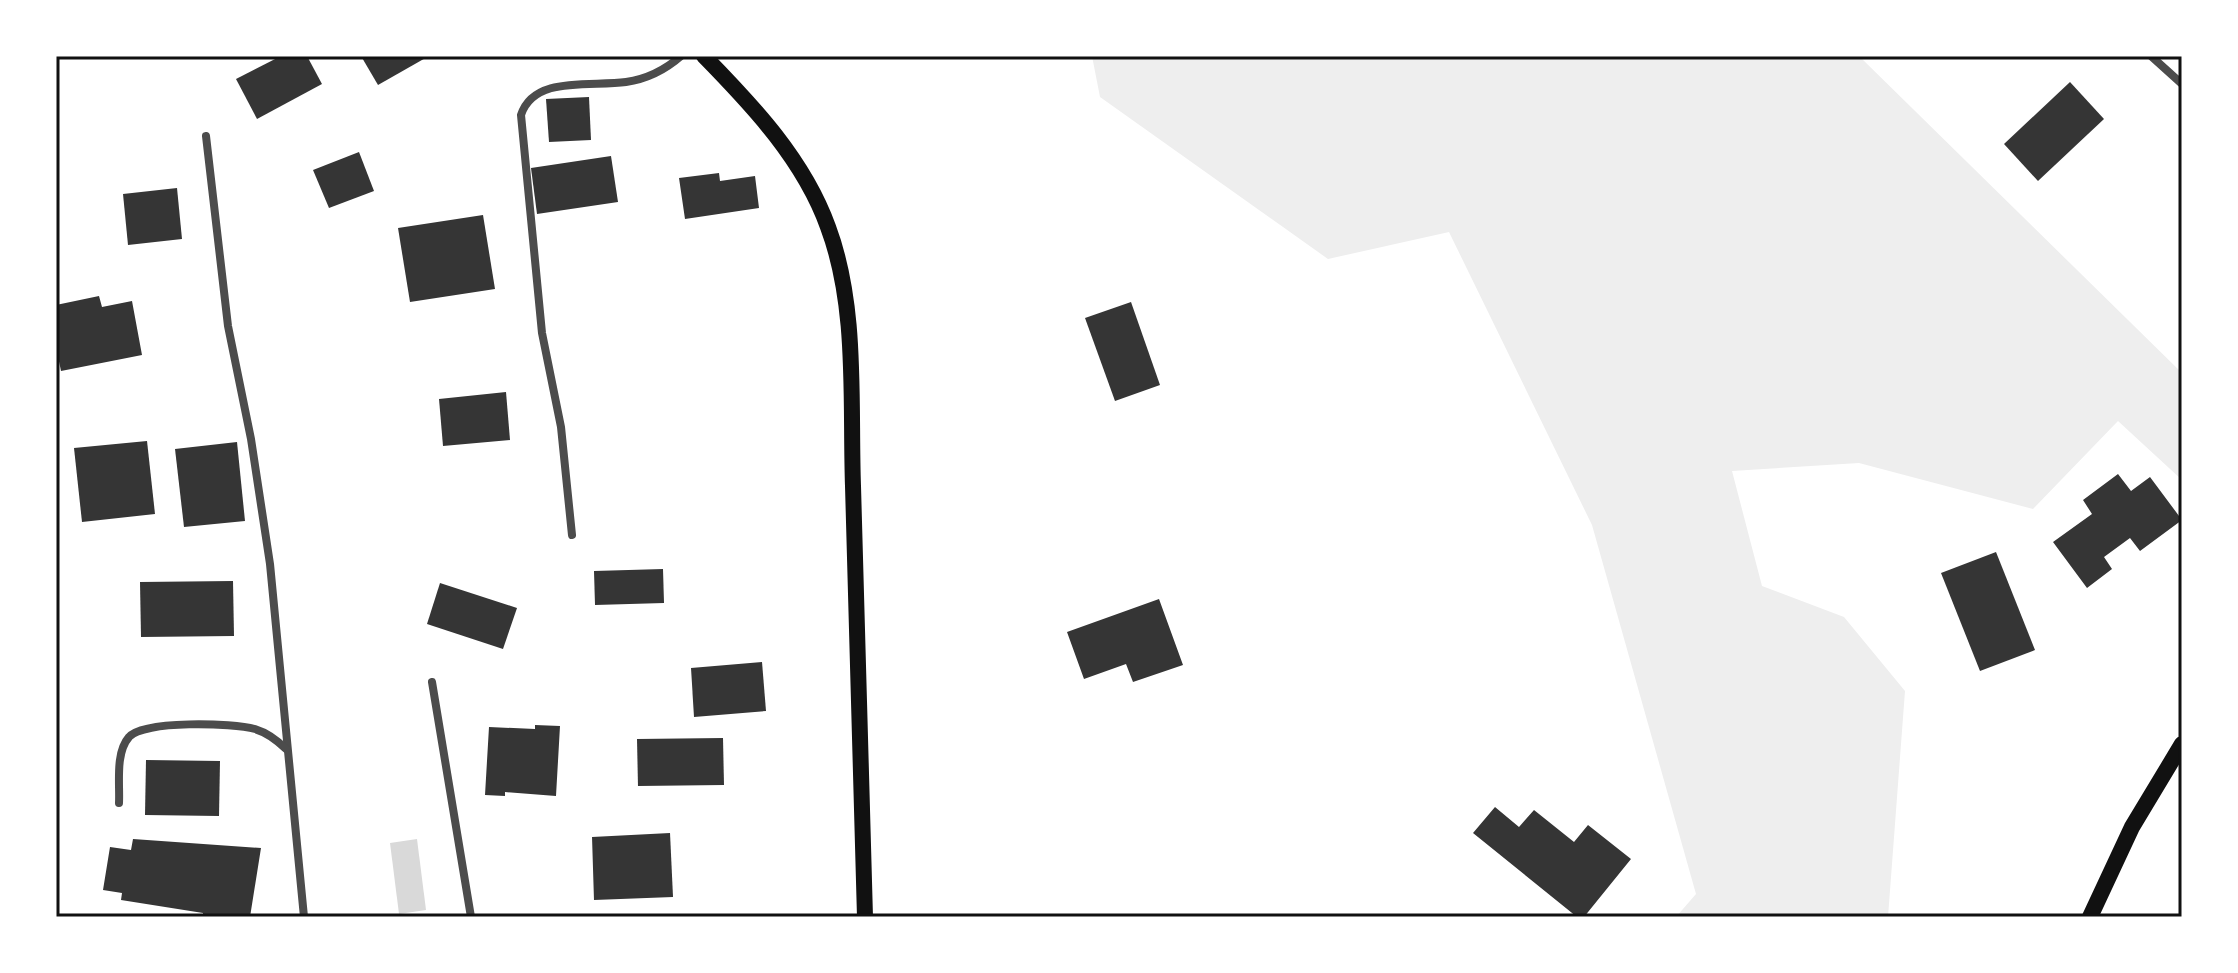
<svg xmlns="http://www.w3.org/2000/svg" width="2238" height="973" viewBox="0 0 2238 973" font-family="'Nunito Sans',sans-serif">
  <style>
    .green { fill: #eee }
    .water { fill: #d9d9d9 }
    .building { fill: #353535 }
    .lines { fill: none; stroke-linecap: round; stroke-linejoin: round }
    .minor { stroke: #4c4c4c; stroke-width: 8 }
    .secondary { stroke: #111; stroke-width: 16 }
    .neatline { fill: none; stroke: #111; stroke-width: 3 }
  </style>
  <rect width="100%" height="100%" fill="#fff"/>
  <!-- green -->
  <path class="green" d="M1092,56h767l323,317v107l-64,-59 -85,88 -174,-46 -127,8 30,115 82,31 61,74 -17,226h-212l20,-23 -104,-369 -143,-293 -121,27 -228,-162z"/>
  <!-- water -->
  <path class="water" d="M417,839l9,71 -27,4 -9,-71z"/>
  <!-- building -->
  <g class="building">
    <path d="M281,56h26l15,28 -65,35 -21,-40z"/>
    <path d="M361,56h68l-51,29z"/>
    <path d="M2070,82l34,37 -66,62 -34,-37z"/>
    <path d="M589,97l2,43 -42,2 -3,-43z"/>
    <path d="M359,152l15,39 -45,17 -16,-38z"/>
    <path d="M611,156l7,46 -81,12 -6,-46z"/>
    <path d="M719,173l1,8 35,-5 4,32 -74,11 -6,-41z"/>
    <path d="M177,188l5,51 -54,6 -5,-51z"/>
    <path d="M483,215l12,74 -85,13 -12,-74z"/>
    <path d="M99,296l3,11 30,-6 10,54 -81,16 -5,-24v-42z"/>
    <path d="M1131,302l29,83 -45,16 -30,-83z"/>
    <path d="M506,392l4,48 -67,6 -4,-47z"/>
    <path d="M147,441l8,73 -73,8 -8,-74z"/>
    <path d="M237,442l8,79 -61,6 -9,-78z"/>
    <path d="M2118,474l13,17 19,-14 32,43 -42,31 -10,-13 -26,19 8,12 -25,19 -34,-46 39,-28 -9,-14z"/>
    <path d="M1996,552l39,98 -55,21 -39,-98z"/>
    <path d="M663,569l1,34 -69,2 -1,-34z"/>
    <path d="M233,581l1,55 -93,1 -1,-55z"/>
    <path d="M440,583l77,25 -14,41 -76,-25z"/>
    <path d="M1159,599l24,66 -50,17 -7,-18 -42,15 -17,-47z"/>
    <path d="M762,662l4,49 -72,6 -3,-49z"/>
    <path d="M535,725l25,1 -4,70 -51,-4v4l-20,-1 4,-68 46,2z"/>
    <path d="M723,738l1,47 -86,1 -1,-47z"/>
    <path d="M146,760l74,1 -1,55 -74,-1z"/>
    <path d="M1495,807l24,20 15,-17 40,32 14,-17 43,34 -47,58h-7l-104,-84z"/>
    <path d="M670,833l3,64 -79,3 -2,-63z"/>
    <path d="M133,839l128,9 -11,69h-47v-4l-82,-13 1,-7 -19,-3 7,-43 21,3z"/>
  </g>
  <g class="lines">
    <!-- minor -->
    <g class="minor">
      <path d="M2151,56l31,28"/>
      <path d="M206,136l22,190 23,113 19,125 34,353"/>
      <path d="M572,535l-11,-108 -19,-94 -21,-218c13,-40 70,-28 105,-33 21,-3 39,-12 55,-26"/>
      <path d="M432,682l39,235"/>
      <path d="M119,803c1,-19 -4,-50 10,-66 14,-17 104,-14 126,-8 13,4 22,11 31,20"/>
    </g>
    <!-- secondary -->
    <g class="secondary">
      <path d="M704,56c49,50 100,104 124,171 30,80 22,175 25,259 4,144 8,287 12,431"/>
      <path d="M2090,917l42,-90 50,-83"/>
    </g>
  </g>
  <!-- border -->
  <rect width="2238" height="973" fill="none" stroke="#ffffff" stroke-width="116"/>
  <rect x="58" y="58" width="2122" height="857" class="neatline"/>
</svg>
